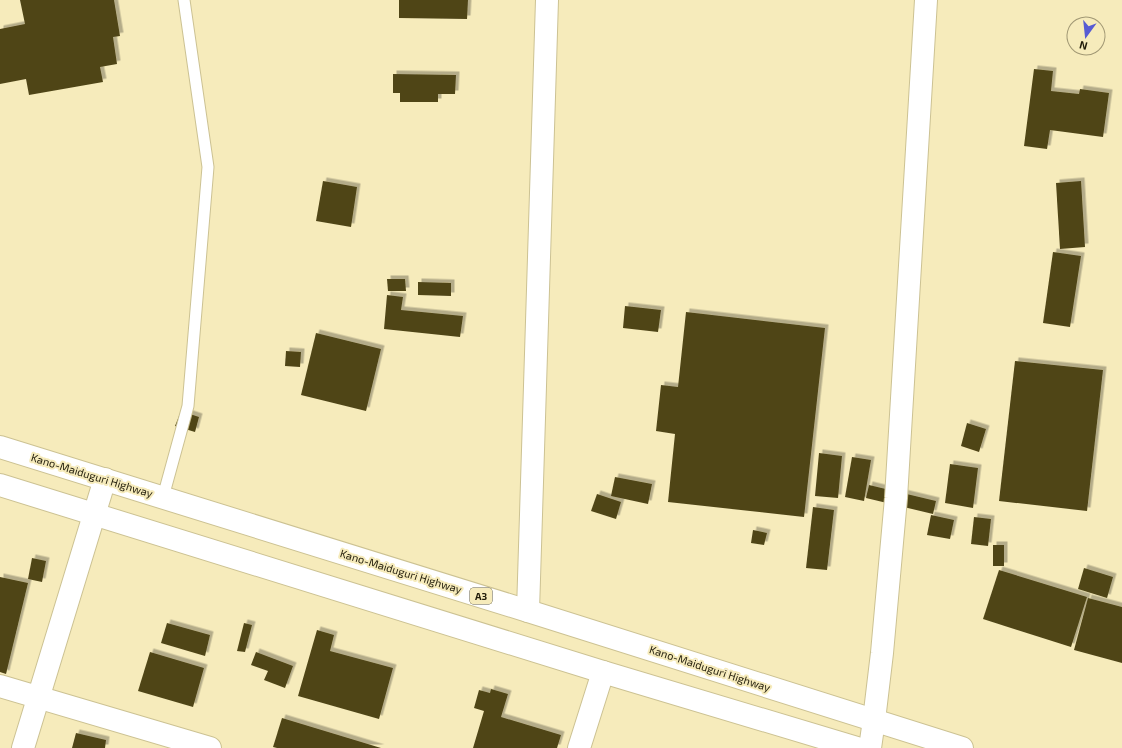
<svg xmlns="http://www.w3.org/2000/svg" width="1122" height="748" viewBox="0 0 1122 748" font-family="'Exo 2',sans-serif">
  <style>
    .building { fill: #4f4519; filter: url(#shadow) }
    .lines { fill: none; stroke-linecap: round; stroke-linejoin: round }
    .service-casing { stroke: #ccc293; stroke-width: 13 }
    .minor-casing { stroke: #ccc293; stroke-width: 24 }
    .tertiary-casing { stroke: #ccc293; stroke-width: 24 }
    .trunk-casing { stroke: #ccc293; stroke-width: 24 }
    .service { stroke: #fff; stroke-width: 11 }
    .minor { stroke: #fff; stroke-width: 22 }
    .tertiary { stroke: #fff; stroke-width: 22 }
    .trunk { stroke: #fff; stroke-width: 22 }
    .labels { text-anchor: middle; dominant-baseline: central; stroke-width: 4; stroke-linejoin: round; paint-order: stroke }
    .shield { fill: #f6ebbb; stroke: #615a3f; stroke-width: 1 }
    .shield-label { font-size: 10px; font-weight: bold; fill: #211c0a }
    .street-label { font-size: 11px; fill: #211c0a; stroke: #f6ebbb }
  </style>
  <defs>
    <filter id="shadow"><feDropShadow dx="3.5" dy="-3.5" stdDeviation="0" flood-color="#0004"/></filter>
  </defs>
  <rect width="100%" height="100%" fill="#f6ebbb"/>
  <!-- building -->
  <g class="building">
    <path d="M20,0h94l6,36 -7,1 4,27 -17,3 3,15 -74,13 -3,-16 -26,5v-55l25,-5z"/>
    <path d="M399,0h69l-1,19 -68,-1z"/>
    <path d="M1034,69l19,2 -2,20 28,3 1,-5 29,4 -6,44 -53,-7 -3,19 -23,-3z"/>
    <path d="M393,74l63,1 -1,19h-17v8h-38v-9h-7z"/>
    <path d="M323,181l34,6 -6,40 -35,-6z"/>
    <path d="M1081,181l4,66 -25,2 -4,-66z"/>
    <path d="M1053,252l28,4 -11,71 -27,-4z"/>
    <path d="M387,279h18l1,12h-18z"/>
    <path d="M418,282l33,1v13l-33,-1z"/>
    <path d="M387,295l16,2 -2,13 62,6 -3,21 -76,-8z"/>
    <path d="M625,306l36,4 -3,22 -35,-4z"/>
    <path d="M686,312l139,16 -21,189 -136,-15 7,-68 -19,-3 5,-46 17,2z"/>
    <path d="M316,333l65,16 -15,62 -65,-16z"/>
    <path d="M286,351l15,1 -1,15 -15,-1z"/>
    <path d="M1015,361l88,9 -16,141 -88,-10z"/>
    <path d="M181,411l18,6 -4,15 -20,-6z"/>
    <path d="M967,423l19,6 -7,23 -18,-6z"/>
    <path d="M819,453l23,3 -4,42 -23,-2z"/>
    <path d="M852,457l19,3 -7,41 -19,-4z"/>
    <path d="M950,464l28,4 -5,40 -28,-5z"/>
    <path d="M615,477l37,7 -4,20 -37,-8z"/>
    <path d="M869,485l67,16 -3,13 -67,-16z"/>
    <path d="M597,494l24,8 -5,17 -25,-8z"/>
    <path d="M813,507l21,3 -7,60 -21,-2z"/>
    <path d="M931,515l23,5 -4,19 -23,-4z"/>
    <path d="M974,517l17,2 -3,27 -17,-2z"/>
    <path d="M753,530l14,3 -3,12 -13,-2z"/>
    <rect x="993" y="545" width="11" height="21"/>
    <path d="M32,558l14,3 -4,21 -14,-3z"/>
    <path d="M1084,568l29,9 -6,21 -29,-9z"/>
    <path d="M999,570l88,27 -16,50 -88,-28z"/>
    <path d="M0,577l28,6 -22,91 -6,-2z"/>
    <path d="M1088,598l34,9v56l-48,-13z"/>
    <path d="M167,623l43,12 -5,21 -44,-13z"/>
    <path d="M244,623l8,2 -7,27 -8,-1z"/>
    <path d="M317,630l17,5 -4,16 63,17 -14,51 -81,-23z"/>
    <path d="M150,652l54,16 -11,39 -55,-16z"/>
    <path d="M256,652l37,14 -8,22 -21,-8 4,-9 -17,-6z"/>
    <path d="M491,689l17,5 -7,23 60,18 -4,13h-84l11,-37 -10,-3 5,-18 11,3z"/>
    <path d="M282,718l99,30h-104l-4,-1z"/>
    <path d="M76,733l30,7 -1,8h-33z"/>
  </g>
  <g class="lines">
    <!-- service casing -->
    <g class="service-casing">
      <path id="service" d="M163,497l25,-91 20,-239 -24,-167"/>
    </g>
    <!-- minor casing -->
    <g class="minor-casing">
      <g id="minor">
        <path d="M528,611l19,-611"/>
        <path d="M0,686l210,62"/>
        <path d="M23,748l82,-269"/>
        <path d="M870,748l4,-28 8,-67 14,-155 30,-498"/>
      </g>
    </g>
    <!-- tertiary casing -->
    <g class="tertiary-casing">
      <path id="tertiary" d="M579,748l24,-76"/>
    </g>
    <!-- trunk casing -->
    <g class="trunk-casing">
      <g id="trunk">
        <path d="M0,447l528,164 434,137"/>
        <path d="M0,485l603,187 254,76"/>
      </g>
    </g>
    <!-- service -->
    <use href="#service" class="service"/>
    <!-- minor -->
    <use href="#minor" class="minor"/>
    <!-- tertiary -->
    <use href="#tertiary" class="tertiary"/>
    <!-- trunk -->
    <use href="#trunk" class="trunk"/>
  </g>
  <g class="labels">
    <!-- shield labels -->
    <rect class="shield" x="470" y="588" width="22" height="16" rx="3"/>
    <g class="shield-label">
      <text x="481" y="596">A3</text>
    </g>
    <!-- street labels -->
    <g class="street-label">
      <text transform="translate(92 475) rotate(17)">Kano-Maiduguri Highway</text>
      <text transform="translate(401 571) rotate(17)">Kano-Maiduguri Highway</text>
      <text transform="translate(710 668) rotate(18)">Kano-Maiduguri Highway</text>
    </g>
  </g>
  <!-- north arrow -->
  <g transform="translate(1086 36) rotate(195)"><circle r="19" fill="#f6ebbb" stroke="#a19874"/>
  <path d="M0-3L7 15L0 10L-7 15Z" fill="#575bd3"/>
  <text y="-6" font-size="11" font-weight="bold" text-anchor="middle" fill="#211c0a">N</text>
  </g>
</svg>
